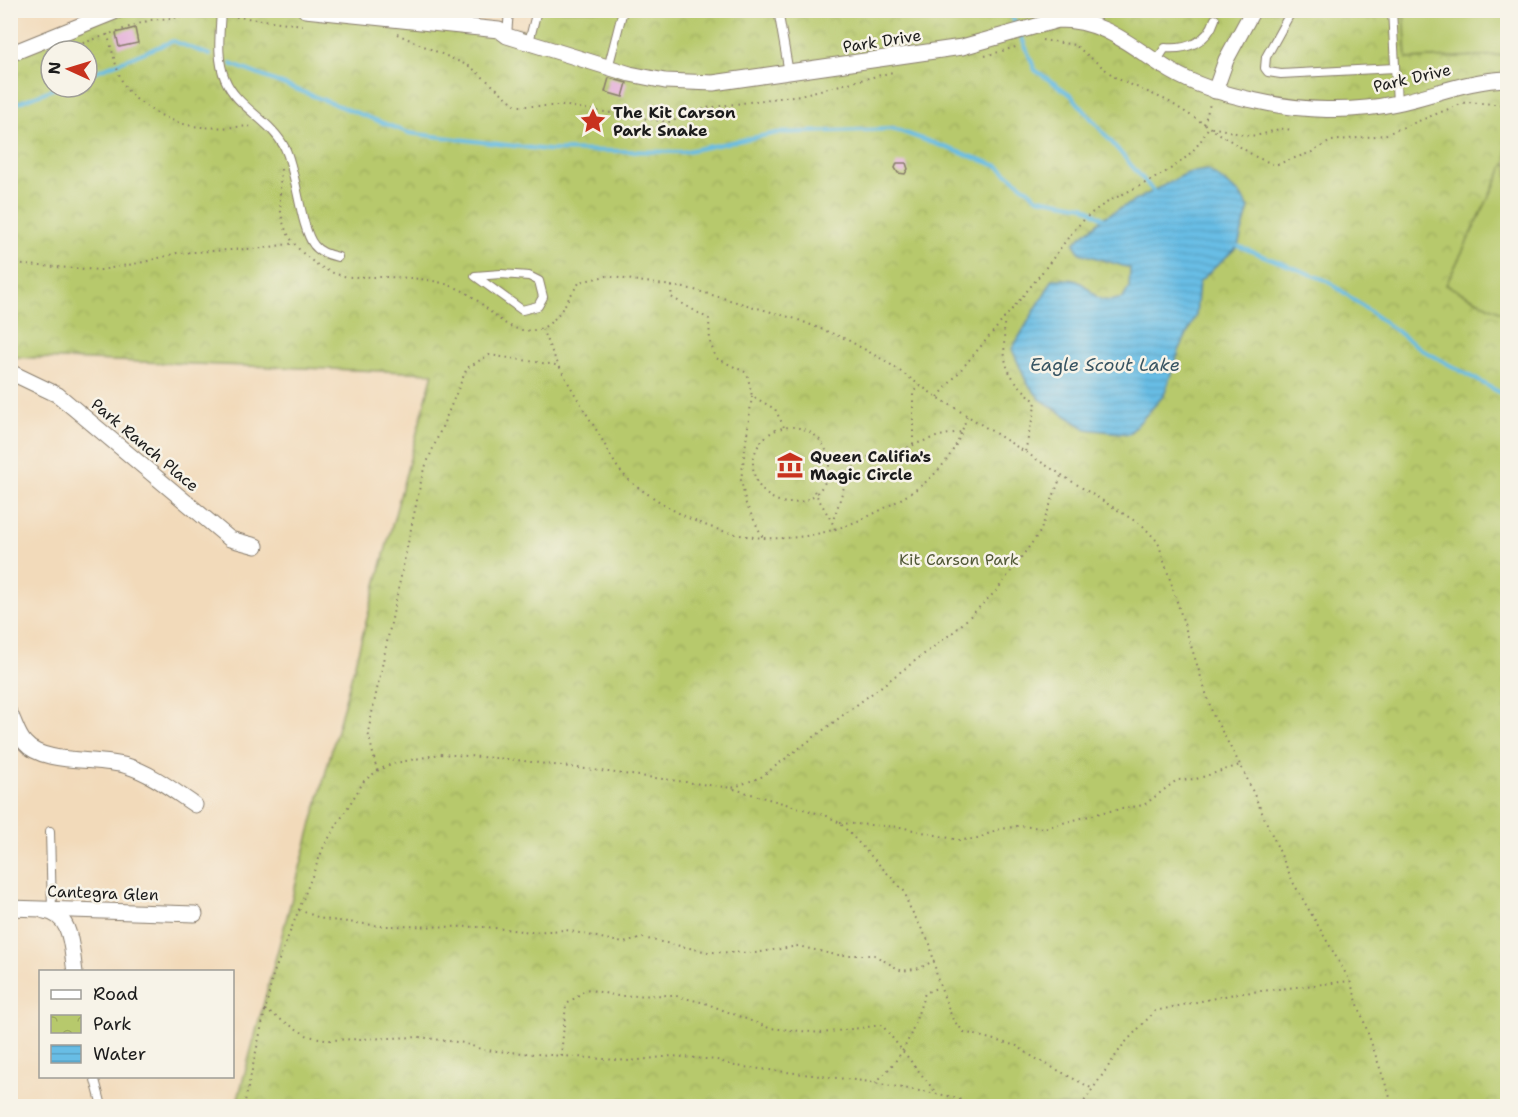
<svg xmlns="http://www.w3.org/2000/svg" width="1518" height="1117" viewBox="0 0 1518 1117" font-family="'Shantell Sans',sans-serif">
  <style>
    .park { fill: url(#park-crowns); stroke: #6a7244; stroke-width: 1.5; fill-rule: evenodd }
    .garden { fill: #b7c96c; stroke: #6a7244; stroke-width: 1.5 }
    .water { fill: url(#water-rules); stroke: #426c80; stroke-width: 1.5 }
    .lines { fill: none; stroke-linecap: round; stroke-linejoin: round }
    .stream { stroke: #68bde5; stroke-width: 4 }
    .building { fill: #e4b1d9 }
    .service-casing { stroke: #877b6b; stroke-width: 10 }
    .minor-casing { stroke: #877b6b; stroke-width: 17 }
    .path { stroke: #877b6b; stroke-width: 2; stroke-dasharray: 1.5 4.5; stroke-linecap: butt }
    .service { stroke: #fff; stroke-width: 8 }
    .minor { stroke: #fff; stroke-width: 15 }
    .labels { text-anchor: middle; dominant-baseline: central; stroke-width: 5; stroke-linejoin: round; paint-order: stroke }
    .street-label { font-size: 16px; fill: #1c1c1c; stroke: #f7f3e8 }
    .poi-label { font-size: 16px; font-weight: bold; fill: #1c1c1c; stroke: #f7f3e8; text-anchor: start }
    .park-label { font-size: 16px; fill: #525938; stroke: #f7f3e8 }
    .water-label { font-size: 18px; font-style: italic; fill: #375462; stroke: #f7f3e8 }
  </style>
  <defs>
    <pattern id="park-crowns" width="20" height="18" patternUnits="userSpaceOnUse" patternTransform="scale(1.5)"><rect width="20" height="18" fill="#b7c96c"/><path d="M2 6a3 3 0 1 1 6 0M12 15a3 3 0 1 1 6 0" fill="none" stroke="#9dac5d"/></pattern>
    <pattern id="water-rules" width="6" height="5" patternUnits="userSpaceOnUse" patternTransform="scale(1.5)"><rect width="6" height="5" fill="#68bde5"/><path d="M0 2.5h6" fill="none" stroke="#5aa2c4"/></pattern>
  </defs>
  <rect width="100%" height="100%" fill="#f7f3e8"/>
  <filter id="ink" filterUnits="userSpaceOnUse"><feTurbulence type="fractalNoise" baseFrequency=".0167" numOctaves="2"/><feDisplacementMap in="SourceGraphic" scale="12" xChannelSelector="R" yChannelSelector="G"/><feConvolveMatrix kernelMatrix="1 2 1 2 8 2 1 2 1" color-interpolation-filters="sRGB"/></filter>
  <filter id="wash" filterUnits="userSpaceOnUse"><feTurbulence type="fractalNoise" baseFrequency=".008" numOctaves="4" result="noise"/><feDisplacementMap in="SourceGraphic" scale="24" xChannelSelector="R" yChannelSelector="G"/><feGaussianBlur stdDeviation="1.35" result="paint"/><feColorMatrix in="noise" values="0 0 0 0 0 0 0 0 0 0 0 0 0 0 0 0 0 1.4 0 .05"/><feComposite in="paint" operator="in"/></filter>
  <g filter="url(#wash)">
    <rect width="100%" height="100%" fill="#f2daba"/>
    <!-- park -->
    <path class="park" d="M305,10l173,18 52,2 8,-20 969,1v1095h-1271l197,-733 -422,-16v-303l110,-43zM51,51h36v36h-36z"/>
    <!-- garden -->
    <g class="garden">
      <path d="M1404,11h103v44l-100,4z"/>
      <path d="M1505,164l3,1 -1,150 -61,-30z"/>
    </g>
    <!-- water -->
    <path class="water" d="M1208,170l31,23 10,15 -11,38 -39,36 -3,33 -17,36 -15,44 -35,39 -43,-5 -46,-30 -13,-16 -15,-34 41,-70c7,0 18,-1 24,2 21,9 14,26 46,17l6,-10 1,-20 -50,-15 -6,-9c8,-12 20,-15 28,-26l85,-45z"/>
    <g class="lines">
      <!-- stream -->
      <g class="stream">
        <path d="M1010,10l6,16"/>
        <path d="M1021,36l14,34 36,25 84,98"/>
        <path d="M231,64l178,69 138,17 135,2 95,-19 117,-4 104,37 40,32 46,8 18,12"/>
        <path d="M87,75l86,-34 37,14"/>
        <path d="M10,106l48,-19"/>
        <path d="M1238,246l90,35 93,68 87,48"/>
      </g>
    </g>
    <g id="blocks">
      <!-- building -->
      <g class="building">
        <path d="M135,28l3,15 -19,4 -3,-14z"/>
        <path d="M609,78l18,5 -4,14 -18,-5z"/>
        <path d="M897,163h9l2,6 -3,5 -7,-1 -3,-5z"/>
      </g>
    </g>
  </g>
  <g filter="url(#ink)">
    <use href="#blocks" fill-opacity="0" stroke="#877b6b" stroke-width="1.5"/>
    <g class="lines">
      <!-- service casing -->
      <g class="service-casing">
        <g id="service">
          <path d="M221,10c-1,22 -5,48 4,69 12,29 45,40 60,69 12,25 15,79 29,97 5,7 15,10 24,12"/>
          <path d="M778,10l11,63"/>
          <path d="M1292,10l-26,47 -1,11 3,4 13,2 114,-6"/>
          <path d="M1392,10l5,93"/>
          <path d="M507,36l2,-26"/>
          <path d="M529,42l8,-32"/>
          <path d="M1156,62l9,-14c22,2 43,-6 50,-29"/>
          <path d="M608,68l15,-58"/>
          <path d="M501,274l28,2 10,5 4,16 -5,9 -16,4 -47,-34z"/>
          <path d="M50,831l2,79"/>
          <path d="M94,1076l8,30"/>
        </g>
      </g>
      <!-- minor casing -->
      <g class="minor-casing">
        <g id="minor">
          <path d="M305,10l194,20 8,6 123,38 35,7 48,2 249,-36 96,-27c49,0 74,28 113,51 27,16 56,24 86,30 44,10 96,12 140,2 38,-8 71,-23 111,-24"/>
          <path d="M10,54l109,-44"/>
          <path d="M1215,91l11,-31 27,-50"/>
          <path d="M10,372l48,23 172,144 26,7"/>
          <path d="M10,714c5,9 8,22 15,29 18,22 74,14 102,23 24,7 47,25 68,39"/>
          <path d="M10,908l185,6"/>
          <path d="M44,911c29,3 27,38 31,61"/>
        </g>
      </g>
      <!-- path -->
      <g class="path">
        <path d="M230,16l74,9"/>
        <path d="M107,34c7,19 9,41 21,57 5,7 15,13 22,18 37,23 62,19 104,17"/>
        <path d="M397,34l74,33 46,39h50l94,15 9,1 36,-14 94,-13 93,-23"/>
        <path d="M1042,40l33,5 41,33 52,23 88,56 19,8 37,-13 19,-11 53,-6 82,-33 42,3"/>
        <path d="M60,51l90,-31 62,-6"/>
        <path d="M985,56l34,-10"/>
        <path d="M1204,124l6,-20"/>
        <path d="M281,169c-1,20 -3,41 4,59 9,22 36,44 59,48 8,2 18,0 27,1 28,0 64,0 90,13 28,13 43,48 78,39 19,-5 29,-33 41,-47l26,-6 85,13 105,30 50,20 41,23 44,31 212,133 15,16 55,173 31,57 50,112 56,97 43,125"/>
        <path d="M10,264l91,6 43,-8 33,-9 87,-5 31,-5"/>
        <path d="M672,286l-1,11 38,22 1,23 6,16 31,15 5,23 23,13 10,20"/>
        <path d="M1004,318c1,47 -5,50 32,84l-11,50"/>
        <path d="M542,329c15,38 37,72 58,107 7,12 14,29 24,39 12,13 29,22 44,32 69,41 140,41 211,4 46,-24 74,-44 88,-96"/>
        <path d="M752,396l-11,84 5,24 17,34"/>
        <path d="M938,397c35,-42 71,-83 105,-126 23,-28 32,-50 65,-69 37,-21 81,-33 100,-74 17,-1 33,10 51,7 12,-2 19,-9 32,-5"/>
        <circle cx="791" cy="465" r="38"/>
        <path d="M913,444v-50l5,-9"/>
        <path d="M814,491l18,31"/>
        <path d="M835,529l-3,-7c14,-31 13,-74 57,-65 24,-13 46,-22 73,-25"/>
        <path d="M377,771l-9,-39 55,-260 44,-104 22,-13 67,10"/>
        <path d="M734,789l93,27 13,7 65,69 3,12 22,40 8,37 15,39 11,12 53,14 16,11 60,32"/>
        <path d="M840,823l60,4 58,13 19,-1 19,-9 22,-4 26,2 60,-16 40,-7 33,-25 19,-1 44,-14"/>
        <path d="M299,910l24,9 58,7 105,1 45,5 35,-2 57,13 20,-5 65,14 47,1 43,-7 38,9h38l28,16 18,-3 15,-8"/>
        <path d="M265,1010l43,26 22,4 89,-3 45,6 19,7 147,11 42,-5 45,4 18,6 128,15 91,16 20,9"/>
        <path d="M561,1056l5,-51 20,-16 32,7 54,-1 33,8 64,25 53,5 60,-8 55,69"/>
        <path d="M875,1083c34,-32 35,-47 50,-90l14,-6"/>
        <path d="M244,1106l29,-131 51,-129 40,-65 13,-10 14,-7 49,-10 68,5 224,29 29,-11 195,-147 41,-40 43,-58 21,-56"/>
        <path d="M1081,1106l42,-61 32,-34 79,-17 116,-13"/>
      </g>
      <!-- service -->
      <use href="#service" class="service"/>
      <!-- minor -->
      <use href="#minor" class="minor"/>
    </g>
  </g>
  <!-- icons -->
  <defs>
    <g id="sight-bare" transform="scale(2.07)"><path d="M0-6L1.8-2.2L6-1.7L2.9 1.2L3.7 5.4L0 3.3L-3.7 5.4L-2.9 1.2L-6-1.7L-1.8-2.2Z" fill="#c8321e" stroke="#f7f3e8" stroke-width="2.5" paint-order="stroke"/></g>
    <g id="museum-bare" transform="scale(2.07)"><path d="M0-6L6-3V-2H-6V-3ZM-5-1h2V3h-2ZM-1-1h2V3h-2ZM3-1h2V3H3ZM-6 4H6V6H-6Z" fill="#c8321e" stroke="#f7f3e8" stroke-width="2.5" paint-order="stroke"/></g>
  </defs>
  <g fill-rule="evenodd">
    <use href="#sight-bare" x="593" y="121"/>
    <use href="#museum-bare" x="790" y="465"/>
  </g>
  <g class="labels">
    <!-- street labels -->
    <g class="street-label">
      <text transform="translate(882 41) rotate(-9)">Park Drive</text>
      <text transform="translate(1412 78) rotate(-13)">Park Drive</text>
      <text transform="translate(145 445) rotate(40)">Park Ranch Place</text>
      <text transform="translate(103 893) rotate(2)">Cantegra Glen</text>
    </g>
    <!-- poi labels -->
    <g class="poi-label">
      <text x="613" y="112">The Kit Carson<tspan x="613" dy="18">Park Snake</tspan></text>
      <text x="810" y="456">Queen Califia's<tspan x="810" dy="18">Magic Circle</tspan></text>
    </g>
    <!-- park labels -->
    <g class="park-label">
      <text x="959" y="559">Kit Carson Park</text>
    </g>
    <!-- water labels -->
    <g class="water-label">
      <text x="1105" y="365">Eagle Scout Lake</text>
    </g>
  </g>
  <!-- margin -->
  <rect width="1518" height="1117" fill="none" stroke="#f7f3e8" stroke-width="36"/>
  <!-- legend -->
  <rect x="39" y="970" width="195" height="108" fill="#f7f3e8" stroke="#9f9d96" stroke-width="1.5"/>
  <rect x="51" y="990" width="30" height="9" fill="#ffffff" stroke="#9f9d96" stroke-width="1.5"/>
  <text x="93" y="1000" font-size="18" fill="#1c1c1c">Road</text>
  <rect x="51" y="1015" width="30" height="18" fill="url(#park-crowns)" stroke="#9f9d96" stroke-width="1.5"/>
  <text x="93" y="1030" font-size="18" fill="#1c1c1c">Park</text>
  <rect x="51" y="1045" width="30" height="18" fill="url(#water-rules)" stroke="#9f9d96" stroke-width="1.5"/>
  <text x="93" y="1060" font-size="18" fill="#1c1c1c">Water</text>
  <!-- north arrow -->
  <g transform="translate(69 69) rotate(274)"><circle r="28" fill="#f7f3e8" stroke="#9f9d96" stroke-width="1.5"/>
  <path d="M0-4.5L10 22L0 15L-10 22Z" fill="#c8321e"/>
  <text y="-9" font-size="16" font-weight="bold" text-anchor="middle" fill="#1c1c1c">N</text>
  </g>
</svg>
